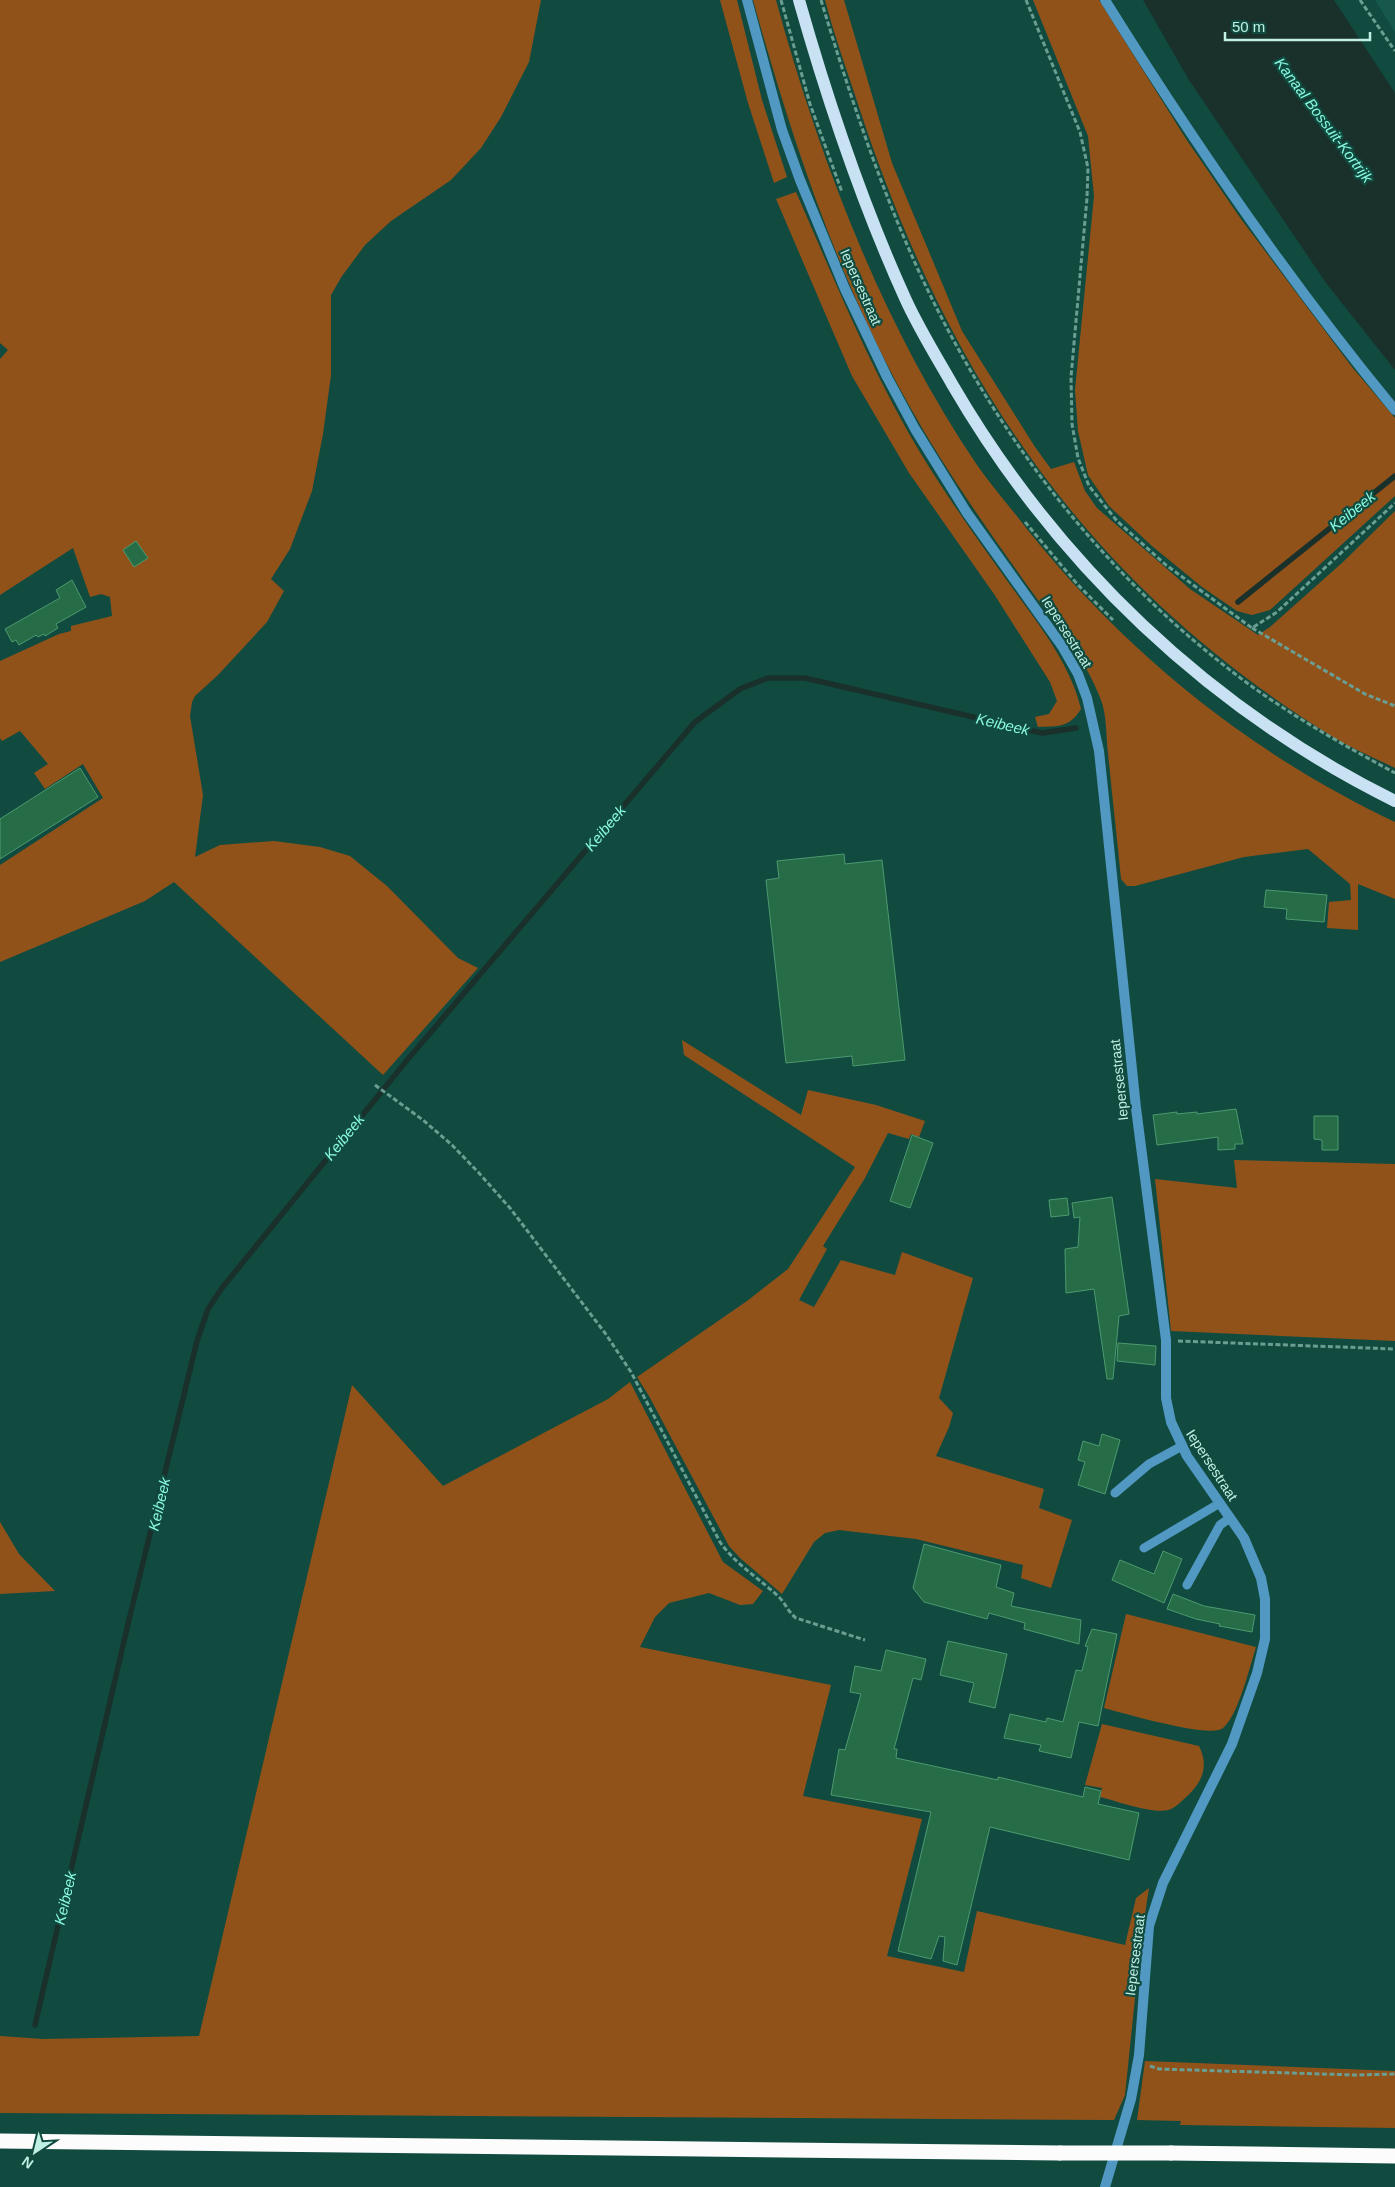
<svg xmlns="http://www.w3.org/2000/svg" width="1395" height="2187" viewBox="0 0 1395 2187" font-family="Arial,sans-serif">
  <style>
    .built { fill: #17584c }
    .green { fill: #91521a }
    .water { fill: #19302b }
    .lines { fill: none; stroke-linecap: round; stroke-linejoin: round }
    .stream { stroke: #19302b; stroke-width: 5.5 }
    .building { fill: #256c47; stroke: #4c9a6f }
    .path { stroke: #6a9e92; stroke-width: 3; stroke-dasharray: 5 2.5; stroke-linecap: butt }
    .lane { stroke: #5198c3; stroke-width: 9 }
    .street { stroke: #5198c3; stroke-width: 10 }
    .primary { stroke: #c8e1f3; stroke-width: 12 }
    .highway { stroke: #fcfcfc; stroke-width: 15 }
    .highway-bridge { stroke: #fcfcfc; stroke-width: 15 }
    .labels { text-anchor: middle; dominant-baseline: central; stroke-width: 4.5; stroke-linejoin: round; paint-order: stroke }
    .street-label { font-size: 14px; fill: #c0efe3; stroke: #114b40 }
    .water-label { font-size: 15px; font-style: italic; fill: #88f9df; stroke: #114b40 }
  </style>
  <rect width="100%" height="100%" fill="#114b40"/>
  <!-- built -->
  <path class="built" d="M1375,0h20v32z"/>
  <!-- green -->
  <g class="green">
    <path d="M0,0h541l-12,62 -28,55 -20,31 -30,32 -60,41 -26,24 -23,31 -11,19v80l-8,59 -11,57 -22,58 -19,30 13,12 -17,31 -49,53 -23,21 -3,6 -2,14 13,79 -8,62 25,-12 54,-4 46,6 30,9 37,30 71,72 20,10 -95,107 -209,-193 -29,19 -145,61v-97l103,-67 -20,-34 -38,25 -11,-16 14,-9 -28,-33 -18,10 -2,-3v-77l59,-27 12,-3v-5l41,-10 -2,-19 -9,-3 -11,3 -17,-49 -73,47v-236l8,-9 -8,-7z"/>
    <path d="M720,0h17l25,100 25,77 -13,6 -26,-80z"/>
    <path d="M753,0h23c44,161 107,326 201,465 12,17 26,34 39,50 101,131 229,236 379,307v77l-37,-15v46l-31,-2 2,-26 22,-2 -1,-16 -42,-35 -64,8 -109,29h-8l-6,-7c-4,-42 -9,-84 -13,-126 -2,-16 -1,-37 -7,-53 -17,-46 -51,-82 -79,-122 -39,-55 -79,-112 -112,-171 -72,-127 -118,-267 -157,-407z"/>
    <path d="M825,0h19l48,163 70,168 73,116 16,22 23,-7 11,29 12,17 93,81 68,46 12,-8 73,-65 52,-51v257c-20,-10 -42,-19 -62,-31 -247,-153 -386,-360 -475,-633 -11,-34 -24,-69 -33,-104z"/>
    <path d="M1033,0h66l87,139 55,80 111,148 43,51v78l-125,114 -18,5 -15,-4 -35,-24 -50,-41 -43,-40 -21,-31 -10,-44 -3,-41 19,-194 -6,-60z"/>
    <path d="M796,192c39,89 75,179 125,262 27,44 57,86 87,128 28,39 62,80 73,127 -12,19 -23,17 -43,18l-3,-10 14,-3 8,-13 -7,-19 -56,-88 -85,-121 -57,-97 -76,-177z"/>
    <path d="M682,1040l119,75 7,-25 68,15 49,16 -6,16 -8,-3 -2,5 -21,-6 -23,45 -42,68 4,3 -28,51 15,7 27,-47 54,15 7,-23 71,26 -34,120 14,15 -4,14 -13,29 108,33 -5,19 33,12 -21,68 -30,-10 2,-13 -107,-26 -77,-9 -14,3 -11,9 -32,52 -42,-36 -11,-12 -80,-150 -12,-19 110,-76 41,-32 67,-102 -171,-112z"/>
    <path d="M1234,1160l161,4v177l-224,-10 -16,-152 82,9z"/>
    <path d="M630,1382l93,180 40,29 -10,13 -13,1 -31,-12 -40,10 -14,14 -15,30 191,38 -28,111 119,23 -35,137 77,16 13,-61 148,34 11,-47 13,-10 -8,52 -16,155 -11,25 -1114,-7v-77l43,3 156,-3 153,-651 91,101 165,-87z"/>
    <path d="M0,1522l19,32 36,37 -55,3z"/>
    <path d="M1126,1614l130,33c-6,19 -18,69 -33,81 -12,11 -100,-15 -119,-20z"/>
    <path d="M1102,1724l97,22c11,22 2,38 -15,53 -4,4 -11,10 -16,11 -17,4 -51,-9 -68,-13l2,-9 -17,-3z"/>
    <path d="M1145,2061l250,10v57l-215,-3 1,-4 -44,-1z"/>
  </g>
  <!-- water -->
  <path class="water" d="M1143,0h191l61,93v277l-69,-87 -137,-203z"/>
  <g class="lines">
    <!-- stream -->
    <g class="stream">
      <path d="M1238,602l157,-126"/>
      <path d="M35,2025l93,-401 69,-283 11,-32 14,-21 186,-229 287,-337 45,-33 28,-11h37l237,55 34,-5"/>
    </g>
  </g>
  <!-- building -->
  <g class="building">
    <path d="M136,541l12,17 -14,9 -11,-17z"/>
    <path d="M72,580l14,27 -30,17 2,4 -13,8 -1,-2 -6,3 -2,-2 -17,10 -3,-5 -4,2 -7,-13 55,-31 -4,-8z"/>
    <path d="M80,768l18,29 -98,62v-40z"/>
    <path d="M844,854l1,10 37,-4 23,200 -52,6 -1,-10 -66,7 -20,-183 13,-2 -2,-17z"/>
    <path d="M1266,890l61,5 -3,27 -38,-3 1,-10 -23,-2z"/>
    <path d="M1236,1109l7,35h-8v5l-17,1v-13l-61,8 -4,-30 24,-3v2l20,-2v2z"/>
    <path d="M1314,1116h24v34h-16v-10l-8,-1z"/>
    <path d="M912,1135l21,8 -23,65 -20,-7z"/>
    <path d="M1112,1197l17,117 -10,2 -6,63h-6l-13,-90 -28,4 -1,-44 13,-2 2,-30 -6,1 -2,-15z"/>
    <path d="M1067,1198l2,17 -18,2 -2,-17z"/>
    <path d="M1118,1343l38,3 -1,19 -38,-4z"/>
    <path d="M1102,1434l18,6 -15,54 -27,-9 7,-23 -7,-2 5,-19 16,5z"/>
    <path d="M924,1544l77,21 -5,22 18,6 -3,13 70,14 -2,24 -55,-15 1,-6 -36,-10 -2,6 -63,-17 -11,-14z"/>
    <path d="M1163,1551l19,8 -18,44 -52,-23 8,-20 34,14z"/>
    <path d="M1173,1594l31,12 51,9 -3,17 -33,-6 1,-2 -24,-5 -29,-10z"/>
    <path d="M1092,1629l25,5 -19,92 -19,-4 -8,36 -32,-7 2,-6 -37,-7 6,-24 36,8 1,-4 16,4 13,-52 6,1 6,-24 -3,-1z"/>
    <path d="M948,1641l59,13 -12,54 -26,-6 5,-19 -34,-8z"/>
    <path d="M886,1650l40,9 -5,21 -8,-2 -19,71h3l-1,9 102,22v-3l85,20 2,-10 16,4 -3,13 41,9 -10,47 -139,-33 -33,138 -14,-4 2,-24 -6,-1 -8,23 -33,-8 33,-139 -100,-17 8,-46 6,1 16,-56 -11,-2 5,-26 26,5z"/>
  </g>
  <g class="lines">
    <!-- path -->
    <g class="path">
      <path d="M781,0l29,104 32,88"/>
      <path d="M821,0c26,86 54,172 90,254 72,162 178,307 319,416 51,40 108,72 165,103"/>
      <path d="M1026,0l54,132 8,36 -1,30 -16,179 1,47 6,34 11,28 28,35 49,44 86,63 25,-16 118,-109"/>
      <path d="M1360,0l35,51"/>
      <path d="M1025,522l53,63 35,35"/>
      <path d="M1252,628l113,66 30,12"/>
      <path d="M375,1085l48,35 29,25 26,27 32,36 95,125 26,39 89,170c16,23 39,36 59,55 7,7 9,15 17,21l69,22"/>
      <path d="M1178,1341l217,8"/>
      <path d="M1150,2066l9,3 196,6 40,-1"/>
    </g>
    <!-- lane -->
    <g class="lane">
      <path d="M1115,1493l34,-29 33,-18"/>
      <path d="M1144,1548l76,-45"/>
      <path d="M1187,1585l33,-60 10,-7"/>
    </g>
    <!-- street -->
    <g class="street">
      <path d="M747,0l35,130 18,50 45,109 42,88 28,52 52,84 95,133 16,28 9,24 12,53 7,66 30,291 30,232v58l5,24 16,34 57,82 17,40 4,21v40l-8,34 -25,71 -69,139 -14,43 -10,129 -8,44 -26,88"/>
      <path d="M1105,0c89,143 183,280 290,410"/>
    </g>
    <!-- primary -->
    <path class="primary" d="M799,0c29,102 62,201 106,298 13,29 31,58 47,86 104,179 257,325 443,417"/>
    <!-- highway -->
    <g class="highway">
      <path d="M0,2141l1060,12"/>
      <path d="M1171,2153l224,3"/>
    </g>
    <!-- highway-bridge -->
    <path class="highway-bridge" d="M1060,2153h111"/>
  </g>
  <g class="labels">
    <!-- street labels -->
    <g class="street-label">
      <text transform="translate(861 287) rotate(66)">Iepersestraat</text>
      <text transform="translate(1067 632) rotate(58)">Iepersestraat</text>
      <text transform="translate(1119 1080) rotate(-96)">Iepersestraat</text>
      <text transform="translate(1212 1465) rotate(57)">Iepersestraat</text>
      <text transform="translate(1135 1955) rotate(-83)">Iepersestraat</text>
    </g>
    <!-- water labels -->
    <g class="water-label">
      <text transform="translate(1324 120) rotate(53)">Kanaal Bossuit-Kortrijk</text>
      <text transform="translate(1352 511) rotate(-39)">Keibeek</text>
      <text transform="translate(1003 724) rotate(13)">Keibeek</text>
      <text transform="translate(605 828) rotate(-50)">Keibeek</text>
      <text transform="translate(344 1137) rotate(-51)">Keibeek</text>
      <text transform="translate(159 1504) rotate(-77)">Keibeek</text>
      <text transform="translate(65 1898) rotate(-77)">Keibeek</text>
    </g>
  </g>
  <!-- north arrow -->
  <g transform="translate(35 2152) rotate(215)" stroke="#114b40" stroke-width="4" paint-order="stroke">
  <path d="M0-4L9 19L0 12L-9 19Z" fill="#c0efe3"/>
  <text y="-8" font-size="14" font-weight="bold" text-anchor="middle" fill="#c0efe3">N</text>
  </g>
  <!-- scale -->
  <path d="M1225 32v8h145v-8" fill="none" stroke="#c0efe3" stroke-width="2.5"/>
  <text x="1232" y="32" font-size="15" fill="#c0efe3" stroke="#114b40" stroke-width="4" paint-order="stroke">50 m</text>
</svg>
